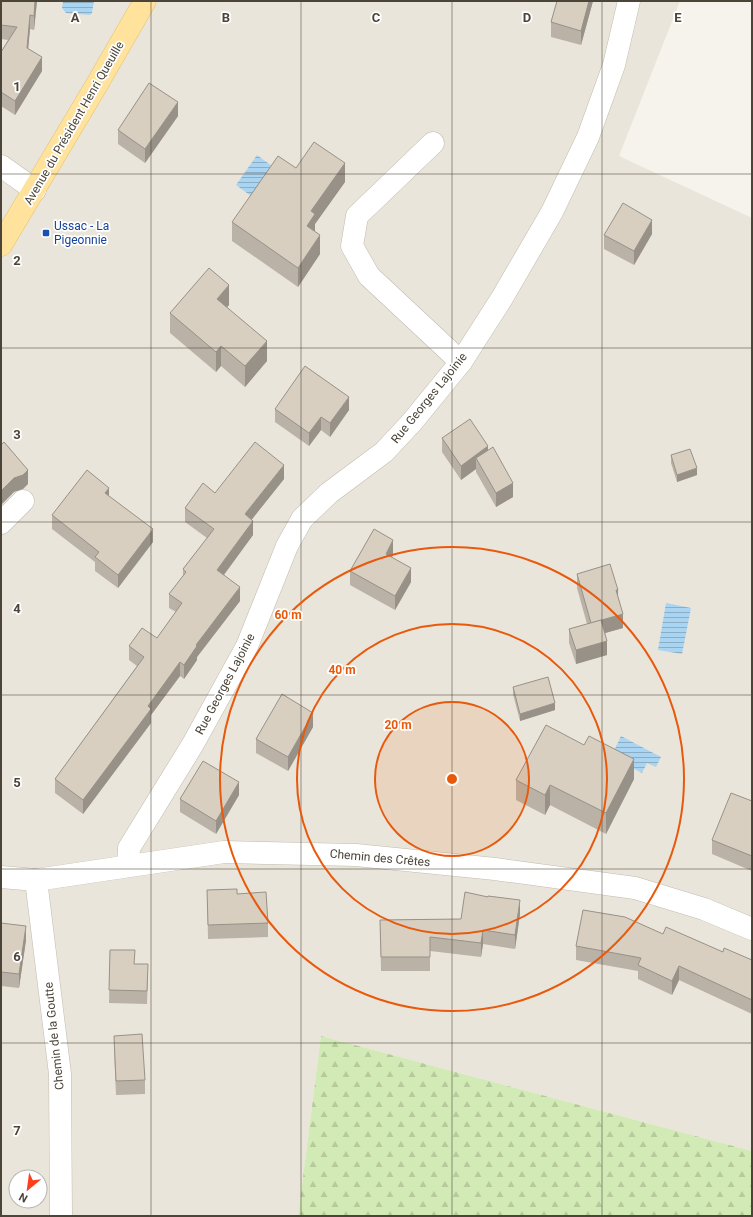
<svg xmlns="http://www.w3.org/2000/svg" width="753" height="1217" viewBox="0 0 753 1217" font-family="Roboto,sans-serif">
  <style>
    .residential { fill: #eae5da; fill-rule: evenodd }
    .forest { fill: url(#forest-firs) }
    .water { fill: url(#water-rules) }
    .lines { fill: none; stroke-linecap: round; stroke-linejoin: round }
    .minor-casing { stroke: #c2bbae; stroke-width: 23 }
    .major-casing { stroke: #e6c16a; stroke-width: 23 }
    .minor { stroke: #fff; stroke-width: 22 }
    .major { stroke: #ffe39c; stroke-width: 22 }
    .wall { fill: #bab2a6 }
    .shaded-wall { fill: #979187 }
    .building { fill: #d8cfc1; stroke: #979187 }
    .grid { fill: none; stroke: #4b4439; stroke-width: 1; stroke-opacity: 0.55 }
    .ring { fill: none; stroke: #e8590c; stroke-width: 2 }
    .transit-dot { fill: #1a4fb4; stroke: #fff; stroke-width: 1.5 }
    .labels { text-anchor: middle; dominant-baseline: central; stroke-width: 3.5; stroke-linejoin: round; paint-order: stroke }
    .street-label { font-size: 12px; fill: #4b4439; stroke: #fff }
    .transit-label { font-size: 12px; fill: #164399; stroke: #fff; text-anchor: start }
    .grid-label { font-size: 13px; text-anchor: middle; font-weight: bold; fill: #4b4439; stroke: #fff; stroke-width: 3.5; stroke-linejoin: round; paint-order: stroke }
    .centre { fill: #e8590c; stroke: #fff; stroke-width: 2 }
    .ring-label { font-size: 12px; text-anchor: middle; font-weight: bold; fill: #e8590c; stroke: #fff; stroke-width: 3.5; stroke-linejoin: round; paint-order: stroke }
  </style>
  <defs>
    <pattern id="forest-firs" width="22" height="20" patternUnits="userSpaceOnUse"><rect width="22" height="20" fill="#d2eab5"/><path d="M5 1l3.5 6h-7zM16 11l3.5 6h-7z" fill="#b6ca9c"/></pattern>
    <pattern id="water-rules" width="6" height="5" patternUnits="userSpaceOnUse"><rect width="6" height="5" fill="#a9d4f2"/><path d="M0 2.5h6" fill="none" stroke="#8caec5"/></pattern>
  </defs>
  <rect width="100%" height="100%" fill="#f6f3ec"/>
  <!-- residential -->
  <path class="residential" d="M1,1h679l-61,155 133,62v933l-431,-115 -23,180h-297zM16,1177h24v24h-24z"/>
  <!-- forest -->
  <path class="forest" d="M321,1036l431,115v65h-454z"/>
  <!-- water -->
  <g class="water">
    <path d="M63,1h31l-2,12 -2,2 -24,-2 -4,-5z"/>
    <path d="M257,155l15,11 -21,30 -15,-11z"/>
    <path d="M666,603l25,5 -9,46 -24,-4z"/>
    <path d="M621,736l40,21 -5,10 -9,-4 -5,10 -31,-16z"/>
  </g>
  <g class="lines">
    <!-- minor casing -->
    <g class="minor-casing">
      <g id="minor">
        <path d="M433,143l-76,73 -5,30 17,30 92,86"/>
        <path d="M1,166l34,24"/>
        <path d="M1,523l22,-22"/>
        <path d="M128,866l1,-18 64,-104 54,-98 40,-100 15,-27 27,-26 55,-41 28,-30 49,-60 41,-64 50,-86 36,-75 26,-72 15,-64"/>
        <path d="M1,877l35,3 188,-28 132,3 139,14 140,19 69,21 48,20"/>
        <path d="M36,880l24,194 1,142"/>
      </g>
    </g>
    <!-- major casing -->
    <g class="major-casing">
      <path id="major" d="M1,245l95,-159 49,-85"/>
    </g>
    <!-- minor -->
    <use href="#minor" class="minor"/>
    <!-- major -->
    <use href="#major" class="major"/>
  </g>
  <!-- wall -->
  <g class="wall">
    <path d="M1,1h36l-3,29 -4,-1 -2,20 14,22 -27,44 -14,-9v-54l7,-12 -7,-1z"/>
    <path d="M557,1h36l-12,44 -30,-8v-15z"/>
    <path d="M178,116l-33,47 -27,-19v-14z"/>
    <path d="M296,168l49,14 -30,42v8l5,22 -22,33 -66,-46v-19z"/>
    <path d="M652,234l-18,31 -30,-16v-14z"/>
    <path d="M229,305l-2,2 40,54 -22,26 -24,-21 -5,6 -46,-39v-20z"/>
    <path d="M275,409l74,1 -19,27 -9,-7 -12,16 -34,-24z"/>
    <path d="M442,438l46,12 25,47 -17,10 -20,-35v-3l-15,11 -19,-28z"/>
    <path d="M671,455l26,20 -20,7 -6,-19z"/>
    <path d="M284,479l-32,40 1,16 -29,40 16,26 -43,56v3l-13,19 -4,-3 -29,39v8l-68,91 -28,-21v-14l82,-113 -8,-6v-14l28,-8 19,-26 -7,-4v-14l14,-17v-8l24,-31 -22,-16v-14l30,-15z"/>
    <path d="M109,496l44,46 -35,46 -23,-17v-9l-43,-33v-14z"/>
    <path d="M393,555l-1,2 19,25 -16,28 -45,-25v-14z"/>
    <path d="M577,574l41,25 5,29 -18,5 2,22 -31,9 -7,-21v-14l18,-5 -10,-36z"/>
    <path d="M513,687l42,23 -35,11 -7,-27z"/>
    <path d="M313,727l-25,44 -32,-18v-14z"/>
    <path d="M634,779l-28,55 -56,-29 -5,10 -29,-15v-20z"/>
    <path d="M239,795l-23,39 -36,-22v-13z"/>
    <path d="M752,801v70l-40,-17v-14z"/>
    <path d="M207,890l30,4 31,29v14l-60,2z"/>
    <path d="M520,914l-5,35 -32,-5 -2,13 -51,-6v20h-49l-1,-51 81,-1z"/>
    <path d="M1,923l25,17 -7,48 -18,-2z"/>
    <path d="M663,934l89,26v54l-73,-34 -7,15 -34,-16v-8l-62,-11v-14z"/>
    <path d="M110,950l38,27 -1,27 -38,-1z"/>
    <path d="M114,1036l31,44v14l-29,1 -2,-45z"/>
  </g>
  <!-- shaded-wall -->
  <g class="shaded-wall">
    <path d="M35,1h2l-3,29v-14z"/>
    <path d="M589,1h4l-12,44v-14z"/>
    <path d="M30,15v14l-3,33v-14z"/>
    <path d="M42,57v14l-27,44v-14z"/>
    <path d="M178,102v14l-33,47v-14z"/>
    <path d="M345,163v19l-30,42v9l-8,-7 4,-15z"/>
    <path d="M652,220v14l-18,31v-14z"/>
    <path d="M320,235v19l-22,33v-19z"/>
    <path d="M229,285v20l-12,14v-20z"/>
    <path d="M267,341v20l-22,26v-21z"/>
    <path d="M221,346v20l-5,6v-20z"/>
    <path d="M349,397v13l-19,27v-14z"/>
    <path d="M321,417v13l-12,16v-13z"/>
    <path d="M488,446v14l-12,-2v11l-15,11v-14z"/>
    <path d="M284,465v14l-39,49v-14z"/>
    <path d="M697,468v7l-20,7v-7z"/>
    <path d="M28,470v14l-5,5 -9,3 -13,13v-14l13,-13z"/>
    <path d="M513,483v14l-17,10v-14z"/>
    <path d="M109,488v13l-4,-8z"/>
    <path d="M253,521v14l-36,49v-14z"/>
    <path d="M153,529v13l-35,46v-13z"/>
    <path d="M393,540v15l-7,13v-14z"/>
    <path d="M411,568v14l-16,28v-14z"/>
    <path d="M240,587v14l-43,56v3l-13,19v-14l12,-20z"/>
    <path d="M616,590h2v13z"/>
    <path d="M623,614v14l-32,9v-14z"/>
    <path d="M607,641v14l-31,9v-14z"/>
    <path d="M180,662v14l-29,39v8l-68,91v-14l65,-94z"/>
    <path d="M555,703v7l-35,11v-7z"/>
    <path d="M313,713v14l-25,44v-14z"/>
    <path d="M634,759v20l-28,55v-21z"/>
    <path d="M239,782v13l-23,39v-13z"/>
    <path d="M550,785v20l-5,10v-20z"/>
    <path d="M520,900v14l-5,35v-14z"/>
    <path d="M26,926v14l-7,48v-14z"/>
    <path d="M483,930v14l-2,13v-14z"/>
    <path d="M679,966v14l-7,15v-14z"/>
  </g>
  <!-- building -->
  <g class="building">
    <path d="M1,1h34l-1,15 -4,-1 -3,33 15,9 -27,44 -14,-9v-40l16,-25 -16,-2z"/>
    <path d="M557,1h32l-8,30 -30,-9z"/>
    <path d="M149,83l29,19 -33,47 -27,-19z"/>
    <path d="M314,142l31,21 -34,48 4,3 -8,12 13,9 -22,33 -66,-46 46,-66 18,12z"/>
    <path d="M623,203l29,17 -18,31 -30,-16z"/>
    <path d="M209,268l20,17 -12,14 50,42 -22,25 -24,-20 -5,6 -46,-39z"/>
    <path d="M305,366l44,31 -19,26 -9,-6 -12,16 -34,-24z"/>
    <path d="M470,419l18,27 -27,20 -19,-28z"/>
    <path d="M4,442l24,28 -5,5 -9,3 -13,13v-46z"/>
    <path d="M255,442l29,23 -39,49 8,7 -36,49 23,17 -44,58 1,1 -13,19 -4,-3 -32,44 3,3 -68,91 -28,-21 89,-122 -15,-11 13,-18 15,10 25,-35 -13,-9 17,-22 -3,-3 31,-40 -29,-21 18,-25 12,10z"/>
    <path d="M493,447l20,36 -17,10 -20,-35z"/>
    <path d="M690,449l7,19 -20,7 -6,-20z"/>
    <path d="M87,470l22,18 -4,5 48,36 -35,46 -23,-18 4,-5 -47,-37z"/>
    <path d="M374,529l19,11 -7,14 25,14 -16,28 -45,-25z"/>
    <path d="M610,564l8,26h-2l7,24 -32,9 -14,-49z"/>
    <path d="M601,620l6,21 -31,9 -7,-21z"/>
    <path d="M548,677l7,26 -35,11 -7,-27z"/>
    <path d="M282,694l31,19 -25,44 -32,-18z"/>
    <path d="M546,725l38,20 5,-9 45,23 -28,54 -56,-28 -5,10 -29,-15z"/>
    <path d="M203,761l36,21 -23,39 -36,-22z"/>
    <path d="M731,793l21,8v55l-40,-16z"/>
    <path d="M237,889v5l29,-2 2,31 -60,2 -1,-35z"/>
    <path d="M465,892l23,5v-1l32,4 -5,35 -32,-5 -2,13 -51,-6v20h-49l-1,-37 81,-1z"/>
    <path d="M583,910l42,7 38,17 3,-7 57,25 1,-4 28,12v40l-73,-34 -7,15 -34,-16 3,-7 -65,-12z"/>
    <path d="M1,923l25,3 -7,48 -18,-2z"/>
    <path d="M110,950h25l-1,14h14l-1,27 -38,-1z"/>
    <path d="M142,1034l3,46 -29,1 -2,-45z"/>
  </g>
  <!-- grid -->
  <path class="grid" d="M151,1v1215M301,1v1215M452,1v1215M602,1v1215M1,174h751M1,348h751M1,522h751M1,695h751M1,869h751M1,1043h751"/>
  <!-- distance rings -->
  <circle cx="452" cy="779" r="77" fill="#e8590c" fill-opacity=".12"/>
  <g class="ring">
    <circle cx="452" cy="779" r="77"/>
    <circle cx="452" cy="779" r="155"/>
    <circle cx="452" cy="779" r="232"/>
  </g>
  <!-- markers -->
  <rect class="transit-dot" x="42" y="229" width="8" height="8" rx="2"/>
  <g class="labels">
    <!-- street labels -->
    <g class="street-label">
      <text transform="translate(74 123) rotate(-60)">Avenue du Président Henri Queuille</text>
      <text transform="translate(429 398) rotate(-51)">Rue Georges Lajoinie</text>
      <text transform="translate(225 684) rotate(-62)">Rue Georges Lajoinie</text>
      <text transform="translate(380 858) rotate(5)">Chemin des Crêtes</text>
      <text transform="translate(54 1036) rotate(-96)">Chemin de la Goutte</text>
    </g>
    <!-- transit labels -->
    <g class="transit-label">
      <text x="54" y="226">Ussac - La<tspan x="54" dy="14">Pigeonnie</tspan></text>
    </g>
  </g>
  <g class="grid-label">
    <text x="75" y="22">A</text>
    <text x="226" y="22">B</text>
    <text x="376" y="22">C</text>
    <text x="527" y="22">D</text>
    <text x="678" y="22">E</text>
    <text x="17" y="91">1</text>
    <text x="17" y="265">2</text>
    <text x="17" y="439">3</text>
    <text x="17" y="613">4</text>
    <text x="17" y="787">5</text>
    <text x="17" y="961">6</text>
    <text x="17" y="1135">7</text>
  </g>
  <circle cx="452" cy="779" r="6" class="centre"/>
  <g class="ring-label">
    <text x="288" y="619">60 m</text>
    <text x="342" y="674">40 m</text>
    <text x="398" y="729">20 m</text>
  </g>
  <!-- border -->
  <rect width="753" height="1217" fill="none" stroke="#4b4439" stroke-width="4"/>
  <!-- north arrow -->
  <g transform="translate(28 1189) rotate(209)"><circle r="19" fill="#ffffff" stroke="#b7b4b0"/>
  <path d="M0-3L7 15L0 10L-7 15Z" fill="#fc3f1d"/>
  <text y="-6" font-size="11" font-weight="bold" text-anchor="middle" fill="#4b4439">N</text>
  </g>
</svg>
